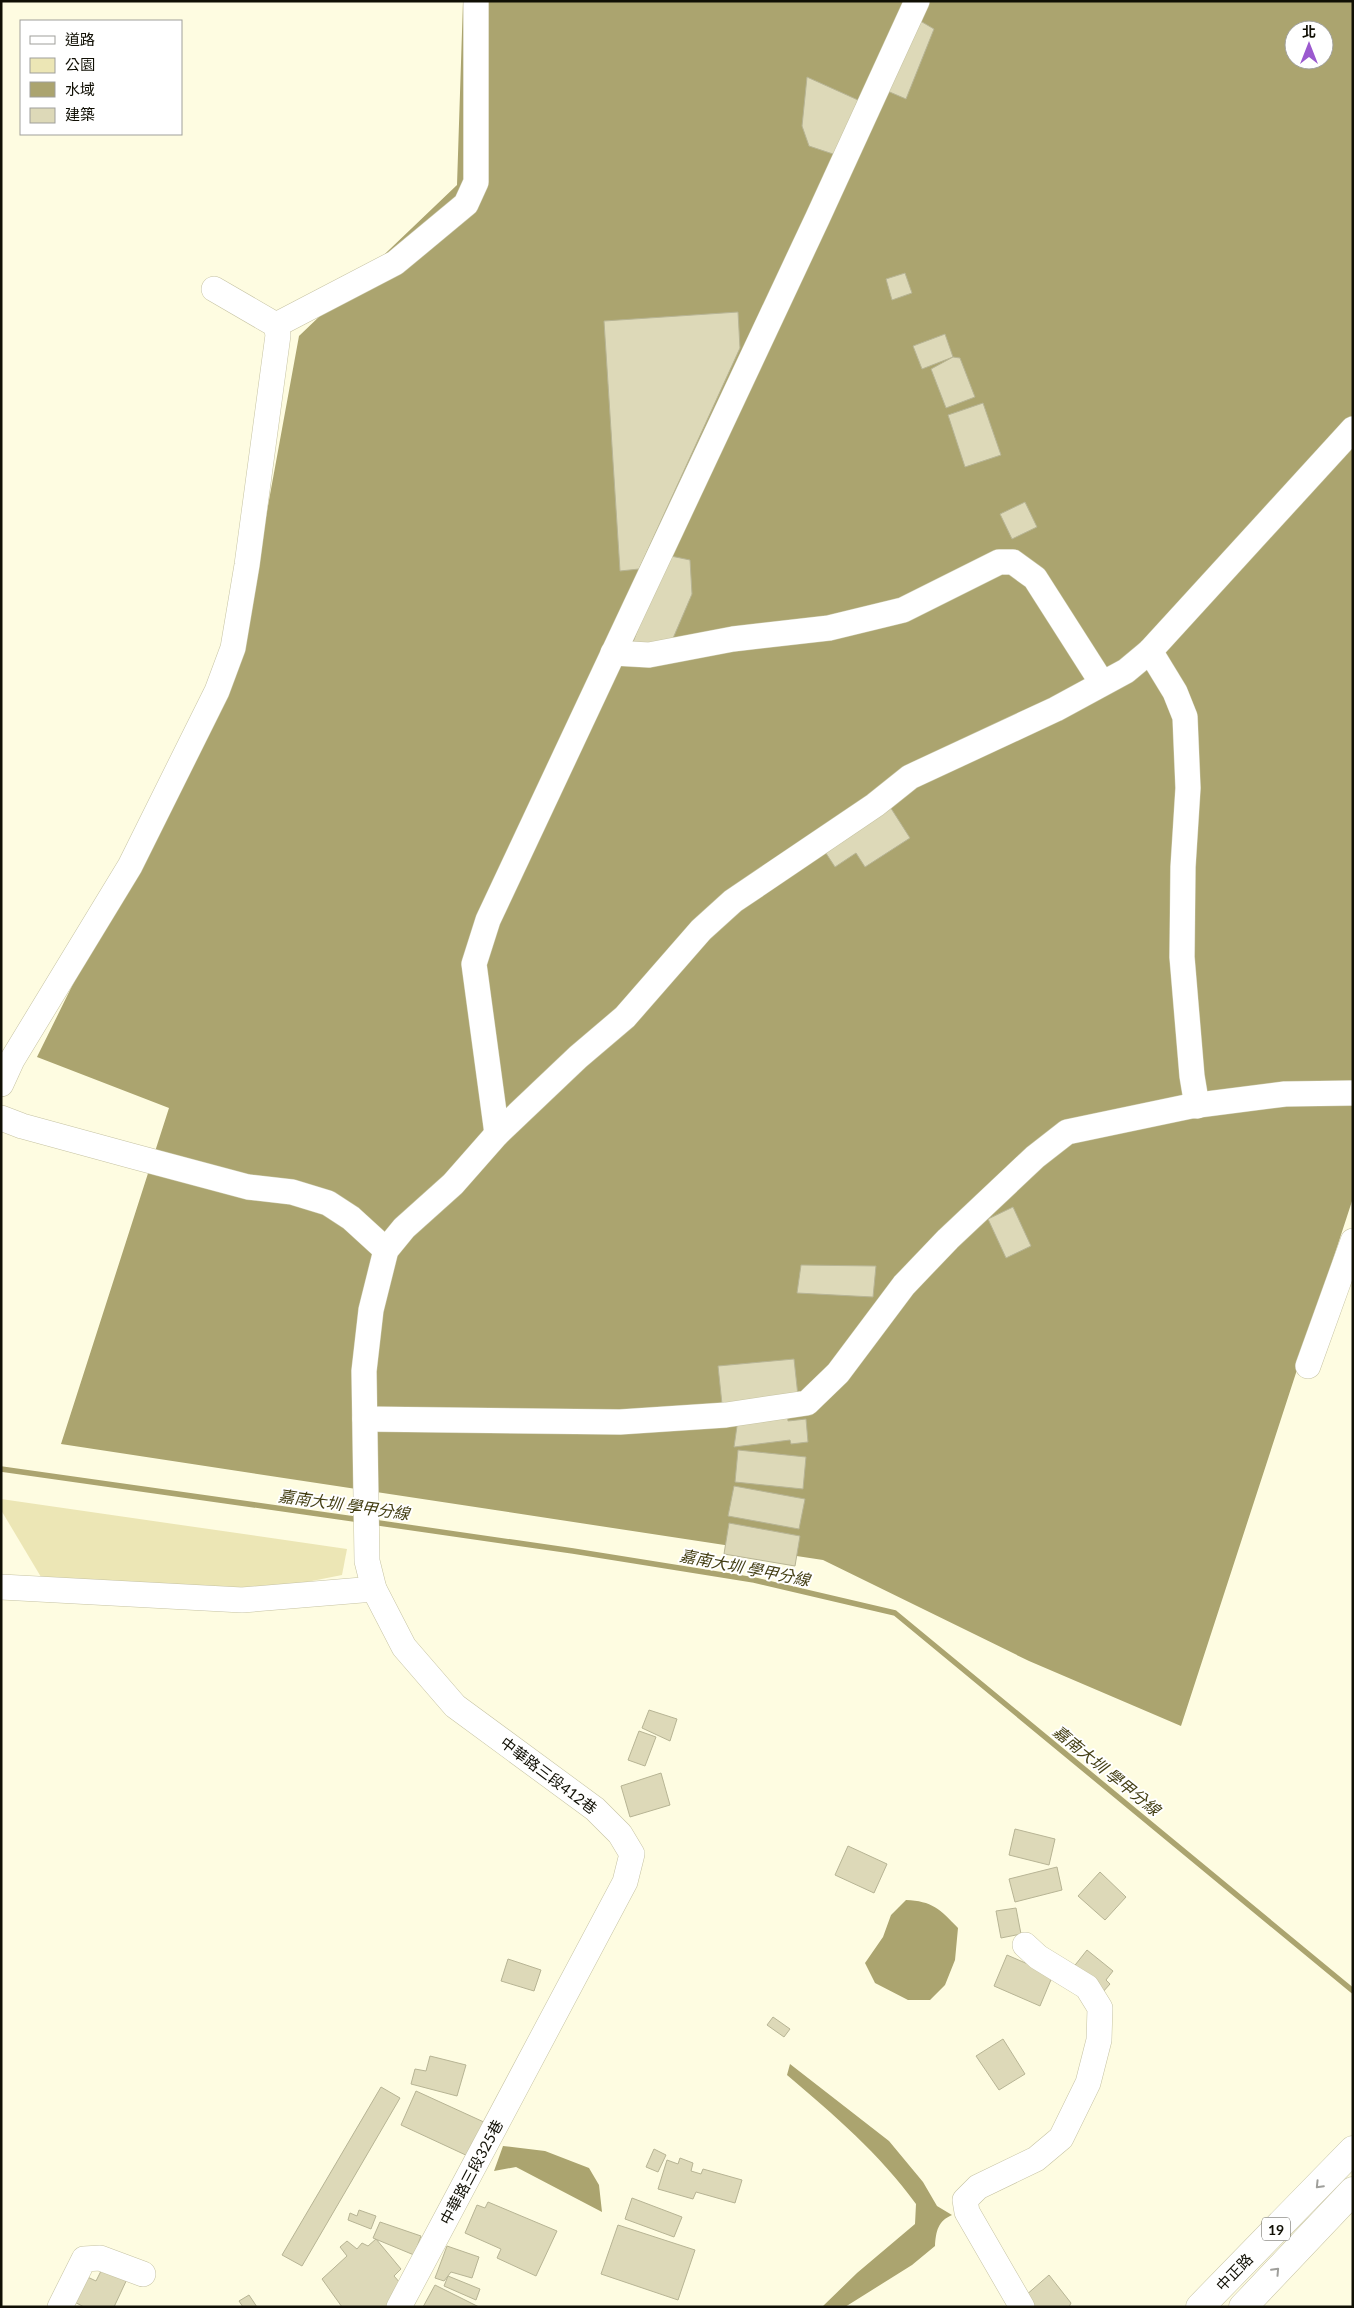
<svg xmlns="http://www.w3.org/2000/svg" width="1354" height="2308" viewBox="0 0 1354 2308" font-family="Lato,'Noto Sans TC',sans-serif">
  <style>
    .green { fill: #ece6b5 }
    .water { fill: #aba46f; fill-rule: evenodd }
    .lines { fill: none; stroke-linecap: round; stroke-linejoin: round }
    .stream { stroke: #aba46f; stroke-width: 5.5 }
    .building { fill: #ddd9b8; stroke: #b7b494 }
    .minor-casing { stroke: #c6c3a3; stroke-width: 26 }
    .major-casing { stroke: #c6c3a3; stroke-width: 29 }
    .minor { stroke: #fff; stroke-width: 25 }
    .major { stroke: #fff; stroke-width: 28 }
    .oneway { stroke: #9f9f9b }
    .labels { text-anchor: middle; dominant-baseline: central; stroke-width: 4; stroke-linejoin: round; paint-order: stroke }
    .shield { fill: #fff; stroke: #58574f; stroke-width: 1 }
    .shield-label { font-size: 14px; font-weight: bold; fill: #100f04 }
    .street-label { font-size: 15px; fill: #100f04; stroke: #fff }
    .water-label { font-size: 16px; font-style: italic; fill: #443f14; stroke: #fff }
  </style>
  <rect width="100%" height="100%" fill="#fefce1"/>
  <!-- green -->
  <path class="green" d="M1,1499l346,50 -5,26 -131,26 -170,-24 -40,-67z"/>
  <!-- water -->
  <g class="water">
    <path d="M463,1h890v1197l-172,528 -152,-65 -206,-101 -762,-116 108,-336 -132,-51 207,-420 55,-301 158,-151zM1294,30h30v30h-30z"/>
    <path d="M906,1900c26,1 34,9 52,28l-3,32 -10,25 -15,15h-22l-33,-17 -10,-20 18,-26 8,-22z"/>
    <path d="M790,2064l99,77 34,41 14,24 15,9c-14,6 -16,16 -17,31l-23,19 -67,42h-23l35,-34 58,-49 1,-20c-36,-50 -82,-89 -129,-129z"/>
    <path d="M503,2146l42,5 44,17 10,17 3,27 -86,-45 -22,4z"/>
  </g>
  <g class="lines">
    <!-- stream -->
    <g class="stream">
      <path d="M1,1469l360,51"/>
      <path d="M372,1522l201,29 181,29 141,33 458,378"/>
    </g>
  </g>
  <!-- building -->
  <g class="building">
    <path d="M917,19l17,10 -28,70 -21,-9z"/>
    <path d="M807,77l51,23 -22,55 -27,-9 -7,-20z"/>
    <path d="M905,273l7,20 -20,7 -6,-21z"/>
    <path d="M738,312l2,36 -101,221 -19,2 -16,-250z"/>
    <path d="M945,334l8,23 -31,12 -9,-23z"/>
    <path d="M953,357l7,1 15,39 -29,11 -15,-39z"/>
    <path d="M983,403l18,52 -36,12 -17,-52z"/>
    <path d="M1025,502l12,25 -25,12 -12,-25z"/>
    <path d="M666,555l24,5 2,34 -21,49 -41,7z"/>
    <path d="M887,802l23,36 -45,29 -9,-14 -21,14 -15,-23z"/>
    <path d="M1013,1207l18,39 -25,12 -18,-39z"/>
    <path d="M801,1265l75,1 -3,31 -76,-4z"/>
    <path d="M794,1359l4,37 -76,8 -4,-38z"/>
    <path d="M787,1413l1,8 18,-2 2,23 -17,2 -1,-4 -56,7 4,-28z"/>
    <path d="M738,1450l68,7 -3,32 -68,-7z"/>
    <path d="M734,1486l71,13 -6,30 -71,-13z"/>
    <path d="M729,1523l71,13 -5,30 -71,-12z"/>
    <path d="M649,1710l28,9 -7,22 -28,-13z"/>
    <path d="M639,1731l17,6 -11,29 -17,-6z"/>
    <path d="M661,1773l9,32 -40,12 -9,-31z"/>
    <path d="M1015,1829l40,10 -6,26 -40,-10z"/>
    <path d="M848,1846l39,18 -13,29 -39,-18z"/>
    <path d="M1057,1867l5,23 -47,12 -6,-23z"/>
    <path d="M1100,1872l26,25 -21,23 -27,-24z"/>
    <path d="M1016,1908l5,26 -20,4 -5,-27z"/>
    <path d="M1087,1950l26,21 -7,9 4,4 -8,9 -30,-24z"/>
    <path d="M1007,1955l46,20 -13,31 -46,-20z"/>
    <path d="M508,1959l33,11 -7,21 -33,-10z"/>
    <path d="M773,2017l17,12 -6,8 -17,-12z"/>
    <path d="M1003,2039l22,35 -26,16 -23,-34z"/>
    <path d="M430,2056l36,9 -9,31 -46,-12 4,-15 11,2z"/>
    <path d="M381,2087l19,11 -98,168 -20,-11z"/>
    <path d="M416,2091l70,32 -16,34 -69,-32z"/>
    <path d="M654,2149l12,6 -8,17 -12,-5z"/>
    <path d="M680,2158l13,5 -2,8 10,3 2,-5 39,11 -7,23 -39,-11 -3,7 -35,-10 9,-29 11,4z"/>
    <path d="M632,2198l50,19 -8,20 -49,-18z"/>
    <path d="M488,2202l69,29 -21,45 -39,-18 4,-9 -36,-16 12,-28 8,3z"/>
    <path d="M359,2210l17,6 -5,13 -23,-9 2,-7 7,3z"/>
    <path d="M380,2222l41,14 -7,19 -41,-17z"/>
    <path d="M618,2225l77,25 -17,50 -77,-26z"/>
    <path d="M376,2239l25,30 -7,7 7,8 -9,10 4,8 -4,5h-50l-20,-28 25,-23 -7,-9 7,-6 10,8 5,-6 6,3z"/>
    <path d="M447,2246l32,11 -7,21 -21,-6 -7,9 -9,-3z"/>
    <path d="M104,2265l24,12 -14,30h-30l-17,-9 12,-25 17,8z"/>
    <path d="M1049,2275l22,28 -2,4h-37l-7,-11z"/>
    <path d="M448,2276l32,13 -4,11 -32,-14z"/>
    <path d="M435,2285l44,22h-56z"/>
    <path d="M249,2295l8,12h-14l-4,-6z"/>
  </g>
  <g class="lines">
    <!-- minor casing -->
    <g class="minor-casing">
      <g id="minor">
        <path d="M276,325l119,-62 71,-59 10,-22v-181"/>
        <path d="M1150,651l25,41 10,25 3,71 -5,79 -1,90 10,119 5,30"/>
        <path d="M613,653l36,2 84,-16 96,-11 74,-18 96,-48h14l22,16 67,105"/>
        <path d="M1,1084l11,-24 118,-194 87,-175 16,-43 14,-83 31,-230 -2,-10 -62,-36"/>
        <path d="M1,1118l21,8 110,30 116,31 44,5 36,11 23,15 35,32"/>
        <path d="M497,1134l-23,-170 14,-44 330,-703 99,-216"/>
        <path d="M1308,1366l45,-125"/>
        <path d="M365,1419l255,3 106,-7 81,-12 31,-30 66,-88 44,-46 87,-82 32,-25 124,-26 94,-12 68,-1"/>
        <path d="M1,1587l241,13 132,-11"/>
        <path d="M60,2307l24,-48 16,-1 43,16"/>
        <path d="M399,2307l226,-425 7,-28 -12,-20 -25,-25 -140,-103 -51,-59 -30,-58 -7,-28 -3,-190 7,-61 15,-60 18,-22 49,-44 44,-50 81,-77 47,-40 76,-87 32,-29 142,-96 35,-28 146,-68 70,-38 24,-20 203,-222"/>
        <path d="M1022,2307l-55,-95 -2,-12 13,-13 58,-28 25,-21 27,-55 11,-43 1,-32 -13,-21 -49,-30 -13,-12"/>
      </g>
    </g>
    <!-- major casing -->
    <g class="major-casing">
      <g id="major">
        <path d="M1200,2307l153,-157"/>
        <path d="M1243,2307l110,-116"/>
      </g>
    </g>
    <!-- minor -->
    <use href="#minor" class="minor"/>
    <!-- major -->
    <use href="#major" class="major"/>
  </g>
  <!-- one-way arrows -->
  <defs><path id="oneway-chevron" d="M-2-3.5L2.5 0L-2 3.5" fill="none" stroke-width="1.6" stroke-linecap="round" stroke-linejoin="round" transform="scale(1.25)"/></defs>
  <g class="oneway">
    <use href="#oneway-chevron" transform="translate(1319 2185) rotate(134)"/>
    <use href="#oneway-chevron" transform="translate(1276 2271) rotate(-47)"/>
  </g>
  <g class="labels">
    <!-- shield labels -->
    <rect class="shield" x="1262" y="2217.5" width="28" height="23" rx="4"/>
    <g class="shield-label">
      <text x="1276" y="2229">19</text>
    </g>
    <!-- street labels -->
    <g class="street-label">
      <text transform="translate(549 1775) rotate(37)">中華路三段412巷</text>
      <text transform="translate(471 2172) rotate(-62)">中華路三段325巷</text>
      <text transform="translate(1234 2272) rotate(-46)">中正路</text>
    </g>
    <!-- water labels -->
    <g class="water-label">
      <text transform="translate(344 1504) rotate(8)">嘉南大圳 學甲分線</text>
      <text transform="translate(745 1567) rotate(11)">嘉南大圳 學甲分線</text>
      <text transform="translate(1107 1770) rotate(39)">嘉南大圳 學甲分線</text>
    </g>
  </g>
  <!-- border -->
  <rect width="1354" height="2308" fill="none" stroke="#100f04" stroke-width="5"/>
  <!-- legend -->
  <rect x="20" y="20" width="162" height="115" fill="#ffffff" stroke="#9f9f9b"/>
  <rect x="30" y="36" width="25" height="8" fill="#ffffff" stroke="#9f9f9b"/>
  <text x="65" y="45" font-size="15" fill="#100f04">道路</text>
  <rect x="30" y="58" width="25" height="15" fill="#ece6b5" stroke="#9f9f9b"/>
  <text x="65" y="70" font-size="15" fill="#100f04">公園</text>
  <rect x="30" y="82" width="25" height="15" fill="#aba46f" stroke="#9f9f9b"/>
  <text x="65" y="95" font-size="15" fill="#100f04">水域</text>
  <rect x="30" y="108" width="25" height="15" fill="#ddd9b8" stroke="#9f9f9b"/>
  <text x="65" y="120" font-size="15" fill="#100f04">建築</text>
  <!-- north arrow -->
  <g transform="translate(1309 45)"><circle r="24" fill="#ffffff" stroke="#9f9f9b"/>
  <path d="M0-4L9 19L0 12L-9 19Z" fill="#9b59cf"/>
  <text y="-8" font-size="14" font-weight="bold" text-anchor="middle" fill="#100f04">北</text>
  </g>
</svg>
